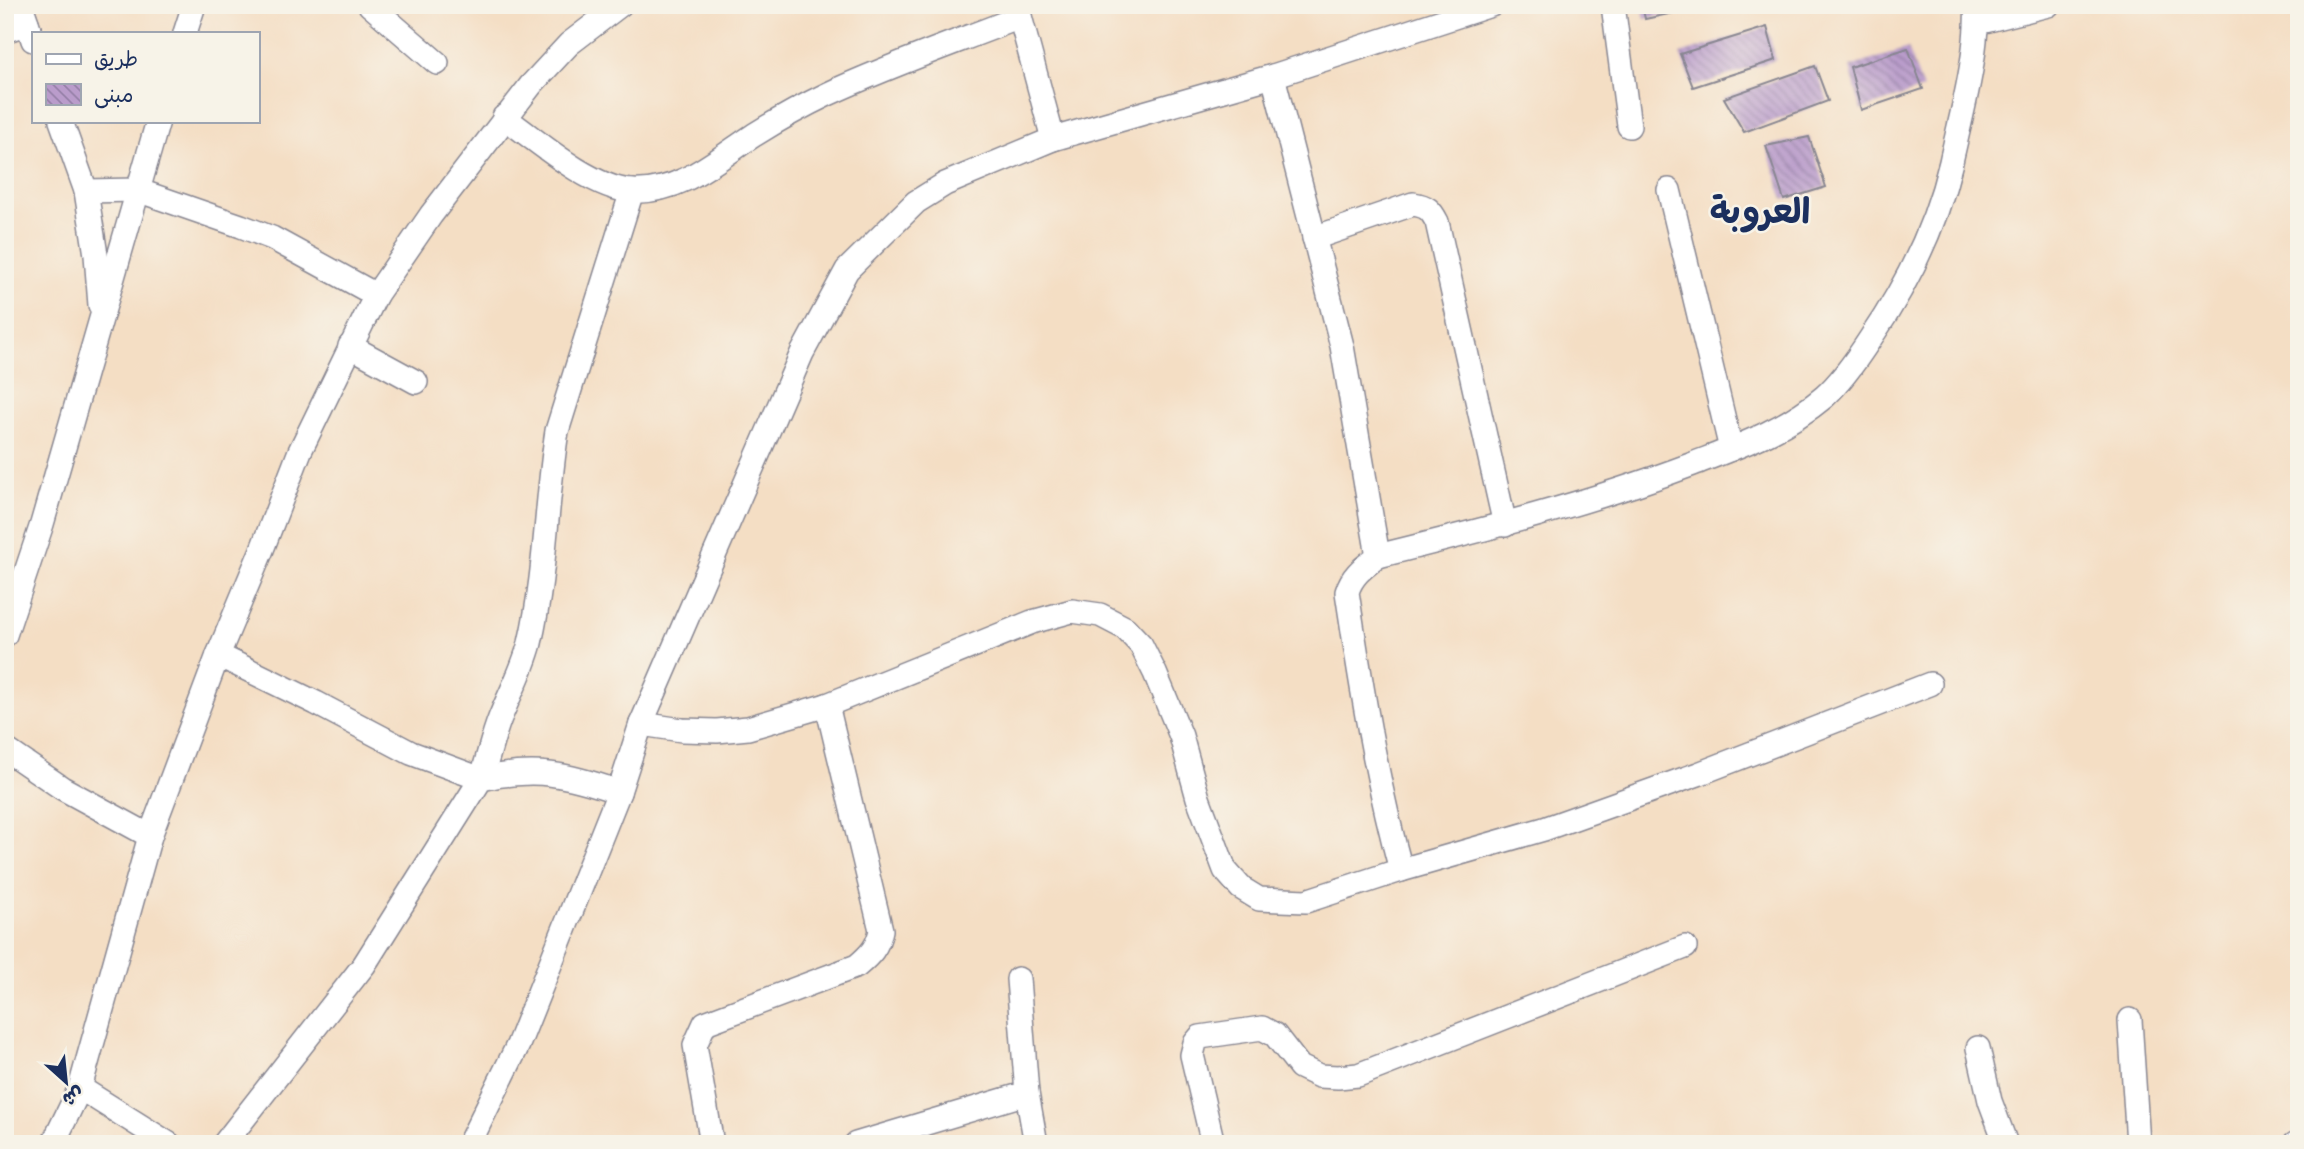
<svg xmlns="http://www.w3.org/2000/svg" width="2304" height="1149" viewBox="0 0 2304 1149" font-family="Caveat,'Playpen Sans Arabic',sans-serif">
  <style>
    .building { fill: url(#building-back-hatch) }
    .lines { fill: none; stroke-linecap: round; stroke-linejoin: round }
    .minor-casing { stroke: #888691; stroke-width: 26 }
    .minor { stroke: #fff; stroke-width: 23 }
    .labels { text-anchor: middle; dominant-baseline: central; stroke-width: 5; stroke-linejoin: round; paint-order: stroke }
    .neighbourhood-label { font-size: 35px; font-weight: bold; fill: #1b2f5e; stroke: #f7f3e8 }
  </style>
  <defs>
    <pattern id="building-back-hatch" width="6" height="6" patternUnits="userSpaceOnUse" patternTransform="scale(1.75)"><rect width="6" height="6" fill="#ba9ccb"/><path d="M-1 5l2 2M0 0l6 6M5-1l2 2" fill="none" stroke="#9680a8"/></pattern>
  </defs>
  <rect width="100%" height="100%" fill="#f7f3e8"/>
  <filter id="ink" filterUnits="userSpaceOnUse"><feTurbulence type="fractalNoise" baseFrequency=".0143" numOctaves="2"/><feDisplacementMap in="SourceGraphic" scale="14" xChannelSelector="R" yChannelSelector="G"/><feConvolveMatrix kernelMatrix="1 2 1 2 8 2 1 2 1" color-interpolation-filters="sRGB"/></filter>
  <filter id="wash" filterUnits="userSpaceOnUse"><feTurbulence type="fractalNoise" baseFrequency=".00686" numOctaves="4" result="noise"/><feDisplacementMap in="SourceGraphic" scale="28" xChannelSelector="R" yChannelSelector="G"/><feGaussianBlur stdDeviation="1.57" result="paint"/><feColorMatrix in="noise" values="0 0 0 0 0 0 0 0 0 0 0 0 0 0 0 0 0 1.4 0 .05"/><feComposite in="paint" operator="in"/></filter>
  <g filter="url(#wash)">
    <rect width="100%" height="100%" fill="#f4dec4"/>
    <g id="blocks">
      <!-- building -->
      <g class="building">
        <path d="M1642,5h49l1,4 -47,10z"/>
        <path d="M1767,27l9,33 -83,27 -13,-33z"/>
        <path d="M1908,48l15,41 -62,21 -11,-43z"/>
        <path d="M1815,66l13,35 -84,31 -20,-34z"/>
        <path d="M1809,137l17,50 -42,13 -18,-54z"/>
      </g>
    </g>
  </g>
  <g filter="url(#ink)">
    <use href="#blocks" fill-opacity="0" stroke="#888691" stroke-width="2"/>
    <g class="lines">
      <!-- minor casing -->
      <g class="minor-casing">
        <g id="minor">
          <path d="M21,5l12,35"/>
          <path d="M370,5l67,58"/>
          <path d="M620,5l-51,39 -38,41 -100,130 -55,80 -76,156 -39,101 -43,103 98,48 95,50 70,26c7,-20 11,-41 19,-61 10,-25 23,-48 30,-75 16,-69 16,-142 27,-212l75,-240"/>
          <path d="M1017,5l36,134"/>
          <path d="M1613,5l16,121"/>
          <path d="M1977,23l71,-18"/>
          <path d="M5,31l22,-8"/>
          <path d="M185,33l9,-28"/>
          <path d="M1273,76l69,270 36,210c-14,11 -26,19 -31,36 14,93 29,187 54,278"/>
          <path d="M504,117c33,24 87,71 127,74 49,3 85,-31 123,-56 24,-15 49,-29 74,-41 62,-29 129,-52 192,-77"/>
          <path d="M61,121l25,70 10,64 4,50"/>
          <path d="M1669,190l62,259"/>
          <path d="M86,191l51,-1 104,36 31,12 104,57"/>
          <path d="M1314,238l99,-34c14,2 18,6 24,18l68,303"/>
          <path d="M350,346l66,36"/>
          <path d="M1378,556c106,-26 212,-53 315,-92 46,-18 92,-34 131,-67 18,-16 33,-38 46,-58 37,-54 66,-113 81,-177 10,-46 28,-110 25,-157"/>
          <path d="M5,635l37,-111 116,-403"/>
          <path d="M641,724l41,6 35,1 31,-3 79,-23 205,-83 40,-11 28,4 25,13 16,17 14,28 26,63 17,62 27,72 16,18 18,11 47,2 95,-31 143,-41 154,-55 232,-90"/>
          <path d="M5,749l57,39 88,48"/>
          <path d="M1018,979l9,114 9,51"/>
          <path d="M2130,1020l8,124"/>
          <path d="M1978,1048l12,53 16,43"/>
          <path d="M80,1088l89,56"/>
          <path d="M53,1144l27,-56 70,-252 68,-181"/>
          <path d="M224,1144l140,-179 117,-186c55,-12 86,-5 138,13"/>
          <path d="M469,1144l49,-99 101,-253 22,-68 161,-371 45,-83 69,-68 29,-18 108,-45 220,-63 218,-71"/>
          <path d="M712,1144l-17,-99 10,-22 152,-57c13,-11 21,-19 24,-36l-54,-225"/>
          <path d="M856,1144l171,-51"/>
          <path d="M1213,1144l-21,-89 3,-12 5,-6 62,-9 13,7 25,32 19,9 19,1 20,-2 327,-128"/>
          <path d="M2295,1144l4,-1"/>
        </g>
      </g>
      <!-- minor -->
      <use href="#minor" class="minor"/>
    </g>
  </g>
  <g class="labels">
    <!-- neighbourhood labels -->
    <g class="neighbourhood-label">
      <text x="1760" y="211">العروبة</text>
    </g>
  </g>
  <!-- margin -->
  <rect width="2304" height="1149" fill="none" stroke="#f7f3e8" stroke-width="28"/>
  <!-- legend -->
  <rect x="32" y="32" width="228" height="91" fill="#f7f3e8" stroke="#9fa5b1" stroke-width="2"/>
  <rect x="46" y="54" width="35" height="10" fill="#ffffff" stroke="#9fa5b1" stroke-width="2"/>
  <text x="94" y="66" font-size="21" fill="#1b2f5e">طريق</text>
  <rect x="46" y="84" width="35" height="21" fill="url(#building-back-hatch)" stroke="#9fa5b1" stroke-width="2"/>
  <text x="94" y="102" font-size="21" fill="#1b2f5e">مبنى</text>
  <!-- north arrow -->
  <g transform="translate(66 1082) rotate(153)" stroke="#f7f3e8" stroke-width="5" paint-order="stroke">
  <path d="M0-5L12 26L0 18L-12 26Z" fill="#1b2f5e"/>
  <text y="-10" font-size="19" font-weight="bold" text-anchor="middle" fill="#1b2f5e">ش</text>
  </g>
</svg>
